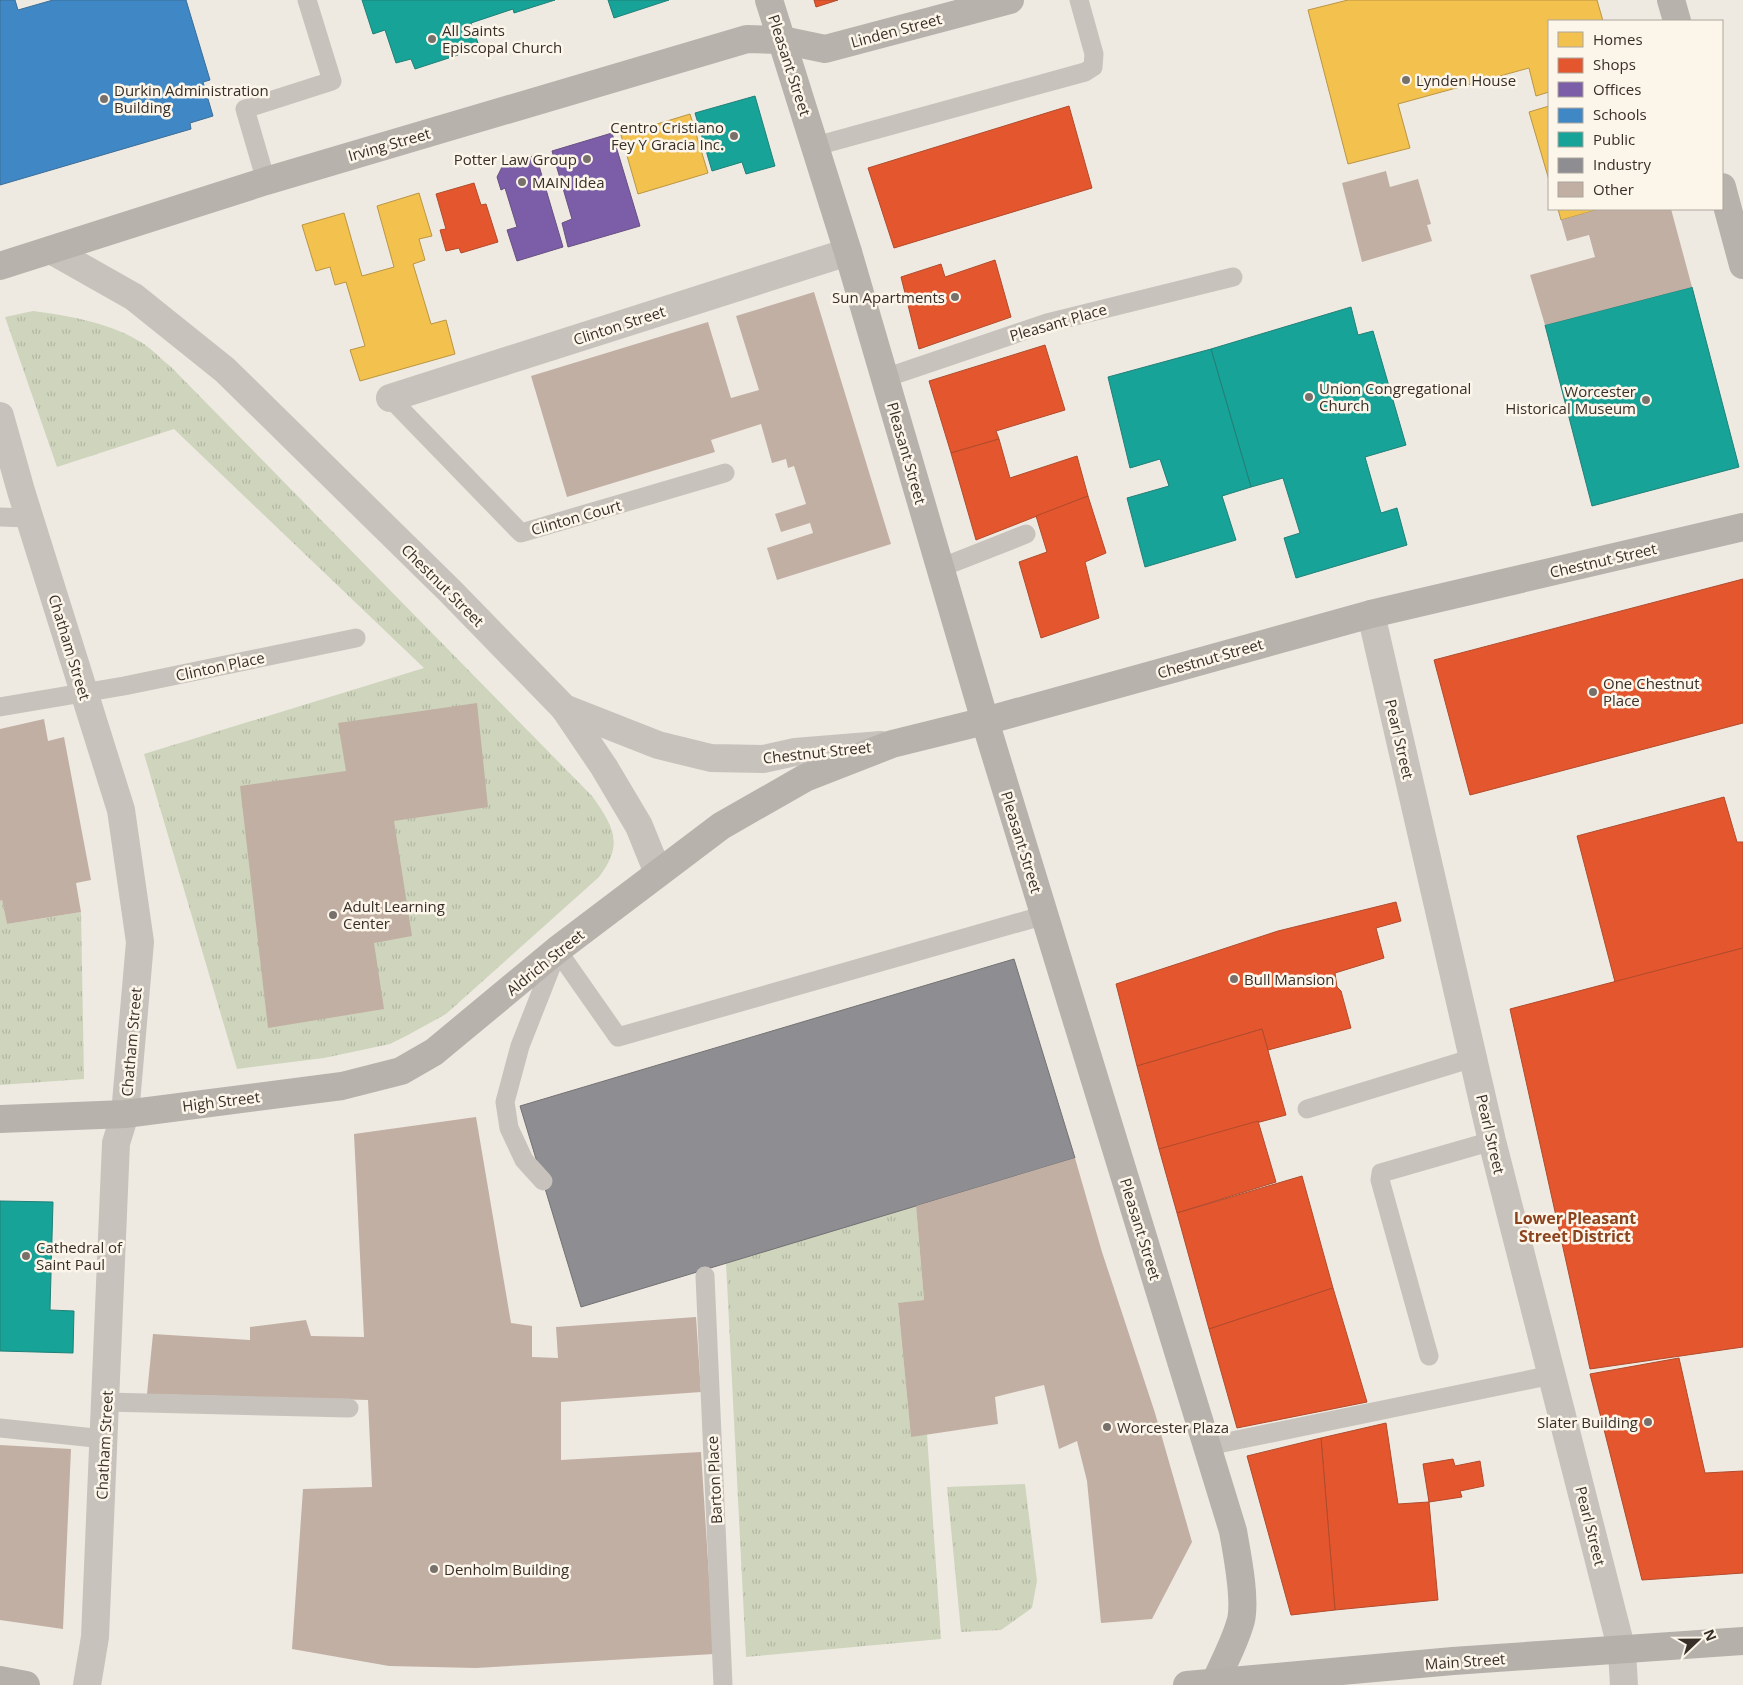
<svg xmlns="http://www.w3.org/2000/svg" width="1743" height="1685" viewBox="0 0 1743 1685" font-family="'Open Sans',sans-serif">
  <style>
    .grass { fill: url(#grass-tufts) }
    .homes { fill: #f2c14e; stroke: #ba9543 }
    .shops { fill: #e4572e; stroke: #b14b2c }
    .offices { fill: #7b5ea7; stroke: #675081 }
    .schools { fill: #3f88c5; stroke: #3d6d96 }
    .public { fill: #17a398; stroke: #218077 }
    .industry { fill: #8d8d92; stroke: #747172 }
    .building { fill: #c2afa3 }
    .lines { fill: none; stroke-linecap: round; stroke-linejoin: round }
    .lane { stroke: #c7c2bb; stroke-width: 19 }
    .street { stroke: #c7c2bb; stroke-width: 28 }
    .secondary { stroke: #b8b2ac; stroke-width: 28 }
    .primary { stroke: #b6b0aa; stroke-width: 28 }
    .poi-dot { fill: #78706a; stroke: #fbf5ea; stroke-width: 2 }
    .labels { text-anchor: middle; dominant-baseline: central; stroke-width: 5; stroke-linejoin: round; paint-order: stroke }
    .poi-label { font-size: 15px; fill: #392f29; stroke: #fbf5ea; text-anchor: start }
    .street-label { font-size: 15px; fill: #392f29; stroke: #fbf5ea }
    .neighbourhood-label { font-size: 16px; font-weight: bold; fill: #8b431e; stroke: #fbf5ea }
  </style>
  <defs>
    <pattern id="grass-tufts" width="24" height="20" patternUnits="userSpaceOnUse" patternTransform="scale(1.25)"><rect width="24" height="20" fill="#ced5bc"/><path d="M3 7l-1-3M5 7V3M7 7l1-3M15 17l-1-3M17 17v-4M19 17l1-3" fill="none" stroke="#b2b7a2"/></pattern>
  </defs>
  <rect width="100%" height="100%" fill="#eeeae2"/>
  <!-- grass -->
  <g class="grass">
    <path d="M33,311c37,5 79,12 111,33 10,7 18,16 27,23l421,429c22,31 32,48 7,81l-153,137 -38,21 -18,9 -66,14 -87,11 -93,-315 280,-86 -250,-239 -117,38 -52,-150z"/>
    <path d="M2,900l5,24 74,-12 3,167 -84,6v-184z"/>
    <path d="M916,1206l8,94 -26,4 13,132 16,-2 14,205 -195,18 -20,-394z"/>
    <path d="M1025,1484l12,97 -5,27 -31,22 -40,2 -14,-145z"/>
  </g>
  <!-- homes -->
  <g class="homes">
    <path d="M1348,0h249l6,21h-54v71l-13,4 -7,-28 -131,36 12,44 -62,16 -40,-154z"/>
    <path d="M1549,106v74l-20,-68z"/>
    <path d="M690,114l18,59 -70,21 -17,-59z"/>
    <path d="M419,193l13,43 -13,3 6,21 -12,4 18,60 15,-4 9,34 -95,27 -10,-31 15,-4 -19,-64 -11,3 -5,-18 -14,4 -14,-46 42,-12 18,63 32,-9 -17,-61z"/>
    <path d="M1558,209h42l-39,11z"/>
  </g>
  <!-- shops -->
  <g class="shops">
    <path d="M814,0h24l-22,7z"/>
    <path d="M1069,106l23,82 -198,60 -26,-80z"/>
    <path d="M474,183l7,22 5,-1 12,38 -37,11 -2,-5 -13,3 -6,-21 6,-1 -10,-35z"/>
    <path d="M995,260l16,57 -92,32 -18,-72 40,-13 4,13z"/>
    <path d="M1045,345l20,65 -69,21 3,8 -48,14 -22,-72z"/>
    <path d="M999,439l11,39 67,-22 11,40 -112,44 -25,-87z"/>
    <path d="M1088,496l18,57 -21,9 14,56 -58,20 -22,-76 28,-10 -11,-36z"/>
    <path d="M1743,579v144l-273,72 -36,-135z"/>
    <path d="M1724,797l13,45h6v106l-128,34 -38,-146z"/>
    <path d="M1396,902l5,19 -25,7 8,30 -49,15 2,14 4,4 10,37 -83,22 -6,-21 -125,37 -21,-82 162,-53z"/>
    <path d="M1743,948v399l-153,22 -80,-360z"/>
    <path d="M1262,1029l24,86 -127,34 -22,-83z"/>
    <path d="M1258,1121l18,61 -99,31 -18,-64z"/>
    <path d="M1302,1176l31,112 -124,41 -32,-116z"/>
    <path d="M1333,1288l34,114 -130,26 -28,-99z"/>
    <path d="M1679,1358l26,115 38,-2v102l-101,7 -52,-206z"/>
    <path d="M1386,1423l12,81 31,-2 9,98 -103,10 -14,-172z"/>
    <path d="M1321,1438l14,172 -44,5 -44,-159z"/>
    <path d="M1453,1459l2,7 25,-5 4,25 -24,5 2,6 -33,5 -6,-38z"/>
  </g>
  <!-- offices -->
  <g class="offices">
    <path d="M612,133l28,93 -72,21 -6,-24 10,-4 -20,-68z"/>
    <path d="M533,156l4,3 26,88 -46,14 -10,-31 10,-3 -12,-39 -4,2 -4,-13 6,-12z"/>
  </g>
  <!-- schools -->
  <path class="schools" d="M0,0h15l3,10 35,-10h133l24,80 -7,2 10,34 -23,7 1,6 -191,56z"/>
  <!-- public -->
  <g class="public">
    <path d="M362,0h193l-41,13 -1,-4 -42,14 7,20 -22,7 2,5 -43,14 -4,-10 -15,4 -11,-33 -12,4z"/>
    <path d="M608,0h61l-55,18z"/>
    <path d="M755,96l20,70 -29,8 -4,-12 -30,9 -17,-58z"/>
    <path d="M1692,287l47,180 -147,39 -47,-181z"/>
    <path d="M1351,307l7,28 15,-4 33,114 -41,12 16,56 16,-5 10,37 -111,33 -12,-40 16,-5 -17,-55 -32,9 -40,-138z"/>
    <path d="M1211,349l40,138 -29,9 14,44 -91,27 -18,-69 42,-12 -9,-27 -30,9 -22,-91z"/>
    <path d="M0,1201l53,1 -3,108 24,1 -1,42 -73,-2z"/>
  </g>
  <!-- industry -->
  <path class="industry" d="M1014,959l61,199 -494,149 -61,-201z"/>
  <!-- building -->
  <g class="building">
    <path d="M1386,171l4,16 28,-8 13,45 -4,1 5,16 -70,21 -20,-79z"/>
    <path d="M1600,209h71l21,78 -147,38 -15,-50 65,-18 -6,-22 -22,6 -6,-21z"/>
    <path d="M814,292l77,252 -114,36 -10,-32 46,-15 -3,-10 -29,9 -6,-18 31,-10 -12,-38 -6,2 -2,-9 -14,4 -11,-39 -50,16 4,12 -148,45 -36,-121 177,-54 23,76 28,-8 -23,-74z"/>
    <path d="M477,703l11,104 -94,14 18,115 -38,7 10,66 -116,19 -28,-242 106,-15 -8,-48z"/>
    <path d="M44,719l4,22 16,-4 27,143 -15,3 5,29 -74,12 -5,-24 -2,1v-172z"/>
    <path d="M476,1117l35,206 21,3v31l26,1 -2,-31 140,-10 5,75 -140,10v58l140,-8 13,202 -238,14 -87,-2 -97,-17 11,-160 69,-2 -4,-87 -221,-6 6,-60 97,6v-13l56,-7 5,16 53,1 -10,-203z"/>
    <path d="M1075,1158l27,94 53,161 37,129 -40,77 -51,4 -14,-142 -10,-40 -18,8 -15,-64 -49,12 3,27 -87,13 -13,-134 26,-3 -8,-94z"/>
    <path d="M0,1445l71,4 -8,180 -63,-9z"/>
  </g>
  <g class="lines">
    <!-- lane -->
    <g class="lane">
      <path d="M816,146l269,-74 8,-5 1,-13 -15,-54"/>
      <path d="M266,181l-21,-72 87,-28 -25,-81"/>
      <path d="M885,378l162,-55 186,-46"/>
      <path d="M390,398l131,135 204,-60"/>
      <path d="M0,517l29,1"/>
      <path d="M940,568l86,-34"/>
      <path d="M0,707l124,-21 232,-48"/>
      <path d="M557,950l61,87 427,-122"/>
      <path d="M1307,1109l166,-51"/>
      <path d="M543,1181l-19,-21 -15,-32 -4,-26 15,-56 37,-94"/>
      <path d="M705,1276l18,409"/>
      <path d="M1429,1356l-49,-176 1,-7 111,-32"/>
      <path d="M106,1402l243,6"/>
      <path d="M0,1428l104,11"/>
      <path d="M1208,1446l344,-71"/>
    </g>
    <!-- street -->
    <g class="street">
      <path d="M51,250l83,47 91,73 226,222 113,116 94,37 53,13 52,1 32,-7 86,-7"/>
      <path d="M390,398l458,-146"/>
      <path d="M0,416l21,75 100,319 19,132 -15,172 -9,29 -21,494 -8,48"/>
      <path d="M1371,614l121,527 130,510 2,34"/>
      <path d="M564,708l40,59 35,59 19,47"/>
    </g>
    <!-- secondary -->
    <g class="secondary">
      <path d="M769,0l79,252 137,469 248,810c4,23 13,67 8,89 -6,23 -18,43 -27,65"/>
      <path d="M1671,0l6,21"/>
      <path d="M1722,187l21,78"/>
      <path d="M0,266l266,-85 481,-142 35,1 43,9 185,-49"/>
      <path d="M0,1119l125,-5 217,-28 59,-15 33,-19 123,-102 164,-124 84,-48 87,-34 93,-23 386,-107 372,-87"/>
    </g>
    <!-- primary -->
    <g class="primary">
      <path d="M0,1680l26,5"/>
      <path d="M1187,1685l266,-24 290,-20"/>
    </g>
  </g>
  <!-- markers -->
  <g class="poi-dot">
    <circle cx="432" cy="39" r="5"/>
    <circle cx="1406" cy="80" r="5"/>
    <circle cx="104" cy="99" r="5"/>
    <circle cx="734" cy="136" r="5"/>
    <circle cx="587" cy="159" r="5"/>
    <circle cx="522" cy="182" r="5"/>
    <circle cx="955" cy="297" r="5"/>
    <circle cx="1309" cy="397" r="5"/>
    <circle cx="1646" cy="400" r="5"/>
    <circle cx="1593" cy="692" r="5"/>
    <circle cx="333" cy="915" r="5"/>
    <circle cx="1234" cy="979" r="5"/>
    <circle cx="26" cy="1256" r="5"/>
    <circle cx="1648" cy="1422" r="5"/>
    <circle cx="1107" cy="1427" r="5"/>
    <circle cx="434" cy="1569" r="5"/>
  </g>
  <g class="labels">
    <!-- poi labels -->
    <g class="poi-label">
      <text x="442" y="30">All Saints<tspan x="442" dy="17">Episcopal Church</tspan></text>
      <text x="1416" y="80">Lynden House</text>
      <text x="114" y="90">Durkin Administration<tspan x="114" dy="17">Building</tspan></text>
      <text x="724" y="127" text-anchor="end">Centro Cristiano<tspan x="724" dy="17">Fey Y Gracia Inc.</tspan></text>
      <text x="577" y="159" text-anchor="end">Potter Law Group</text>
      <text x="532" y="182">MAIN Idea</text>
      <text x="945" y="297" text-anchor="end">Sun Apartments</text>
      <text x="1319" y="388">Union Congregational<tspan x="1319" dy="17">Church</tspan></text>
      <text x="1636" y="391" text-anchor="end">Worcester<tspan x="1636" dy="17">Historical Museum</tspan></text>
      <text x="1603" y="683">One Chestnut<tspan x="1603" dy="17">Place</tspan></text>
      <text x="343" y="906">Adult Learning<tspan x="343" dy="17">Center</tspan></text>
      <text x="1244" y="979">Bull Mansion</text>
      <text x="36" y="1247">Cathedral of<tspan x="36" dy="17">Saint Paul</tspan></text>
      <text x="1638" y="1422" text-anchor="end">Slater Building</text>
      <text x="1117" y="1427">Worcester Plaza</text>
      <text x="444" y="1569">Denholm Building</text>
    </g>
    <!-- street labels -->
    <g class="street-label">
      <text transform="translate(896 30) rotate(-15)">Linden Street</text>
      <text transform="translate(790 65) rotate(72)">Pleasant Street</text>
      <text transform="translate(389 144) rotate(-16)">Irving Street</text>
      <text transform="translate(1058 322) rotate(-16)">Pleasant Place</text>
      <text transform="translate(619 325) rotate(-18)">Clinton Street</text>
      <text transform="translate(907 453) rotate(74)">Pleasant Street</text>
      <text transform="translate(576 517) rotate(-16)">Clinton Court</text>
      <text transform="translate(1603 560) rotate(-13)">Chestnut Street</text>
      <text transform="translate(443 585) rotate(45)">Chestnut Street</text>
      <text transform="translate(70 647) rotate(73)">Chatham Street</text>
      <text transform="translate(1210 658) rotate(-16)">Chestnut Street</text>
      <text transform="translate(220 666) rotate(-12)">Clinton Place</text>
      <text transform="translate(1400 739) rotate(77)">Pearl Street</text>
      <text transform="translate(817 752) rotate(-6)">Chestnut Street</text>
      <text transform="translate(1022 842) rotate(73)">Pleasant Street</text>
      <text transform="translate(545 962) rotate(-39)">Aldrich Street</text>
      <text transform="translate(131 1042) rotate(-85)">Chatham Street</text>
      <text transform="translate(221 1101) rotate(-7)">High Street</text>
      <text transform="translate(1491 1134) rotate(77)">Pearl Street</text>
      <text transform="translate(1141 1229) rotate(73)">Pleasant Street</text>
      <text transform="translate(104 1445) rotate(-87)">Chatham Street</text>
      <text transform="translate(714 1480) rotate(-93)">Barton Place</text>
      <text transform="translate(1591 1526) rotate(76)">Pearl Street</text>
      <text transform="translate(1465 1661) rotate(-4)">Main Street</text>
    </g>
    <!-- neighbourhood labels -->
    <g class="neighbourhood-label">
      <text x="1575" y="1218">Lower Pleasant<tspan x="1575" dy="18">Street District</tspan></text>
    </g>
  </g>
  <!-- legend -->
  <rect x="1548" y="20" width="175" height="190" fill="#fbf5ea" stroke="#ada69d"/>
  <rect x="1558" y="32" width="25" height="15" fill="#f2c14e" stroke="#ada69d"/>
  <text x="1593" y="45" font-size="15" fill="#392f29">Homes</text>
  <rect x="1558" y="58" width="25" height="15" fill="#e4572e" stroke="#ada69d"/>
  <text x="1593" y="70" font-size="15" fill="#392f29">Shops</text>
  <rect x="1558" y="82" width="25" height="15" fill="#7b5ea7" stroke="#ada69d"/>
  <text x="1593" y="95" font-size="15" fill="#392f29">Offices</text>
  <rect x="1558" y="108" width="25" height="15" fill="#3f88c5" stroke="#ada69d"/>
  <text x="1593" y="120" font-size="15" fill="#392f29">Schools</text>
  <rect x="1558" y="132" width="25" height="15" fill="#17a398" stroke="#ada69d"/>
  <text x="1593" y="145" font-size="15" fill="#392f29">Public</text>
  <rect x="1558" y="158" width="25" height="15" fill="#8d8d92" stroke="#ada69d"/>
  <text x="1593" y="170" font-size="15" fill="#392f29">Industry</text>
  <rect x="1558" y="182" width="25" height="15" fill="#c2afa3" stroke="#ada69d"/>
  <text x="1593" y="195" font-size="15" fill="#392f29">Other</text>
  <!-- north arrow -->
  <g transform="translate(1698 1640) rotate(68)" stroke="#fbf5ea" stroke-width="4" paint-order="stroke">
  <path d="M0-4L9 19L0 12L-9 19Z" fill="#392f29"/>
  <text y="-8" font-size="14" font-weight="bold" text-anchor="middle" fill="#392f29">N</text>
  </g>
</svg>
